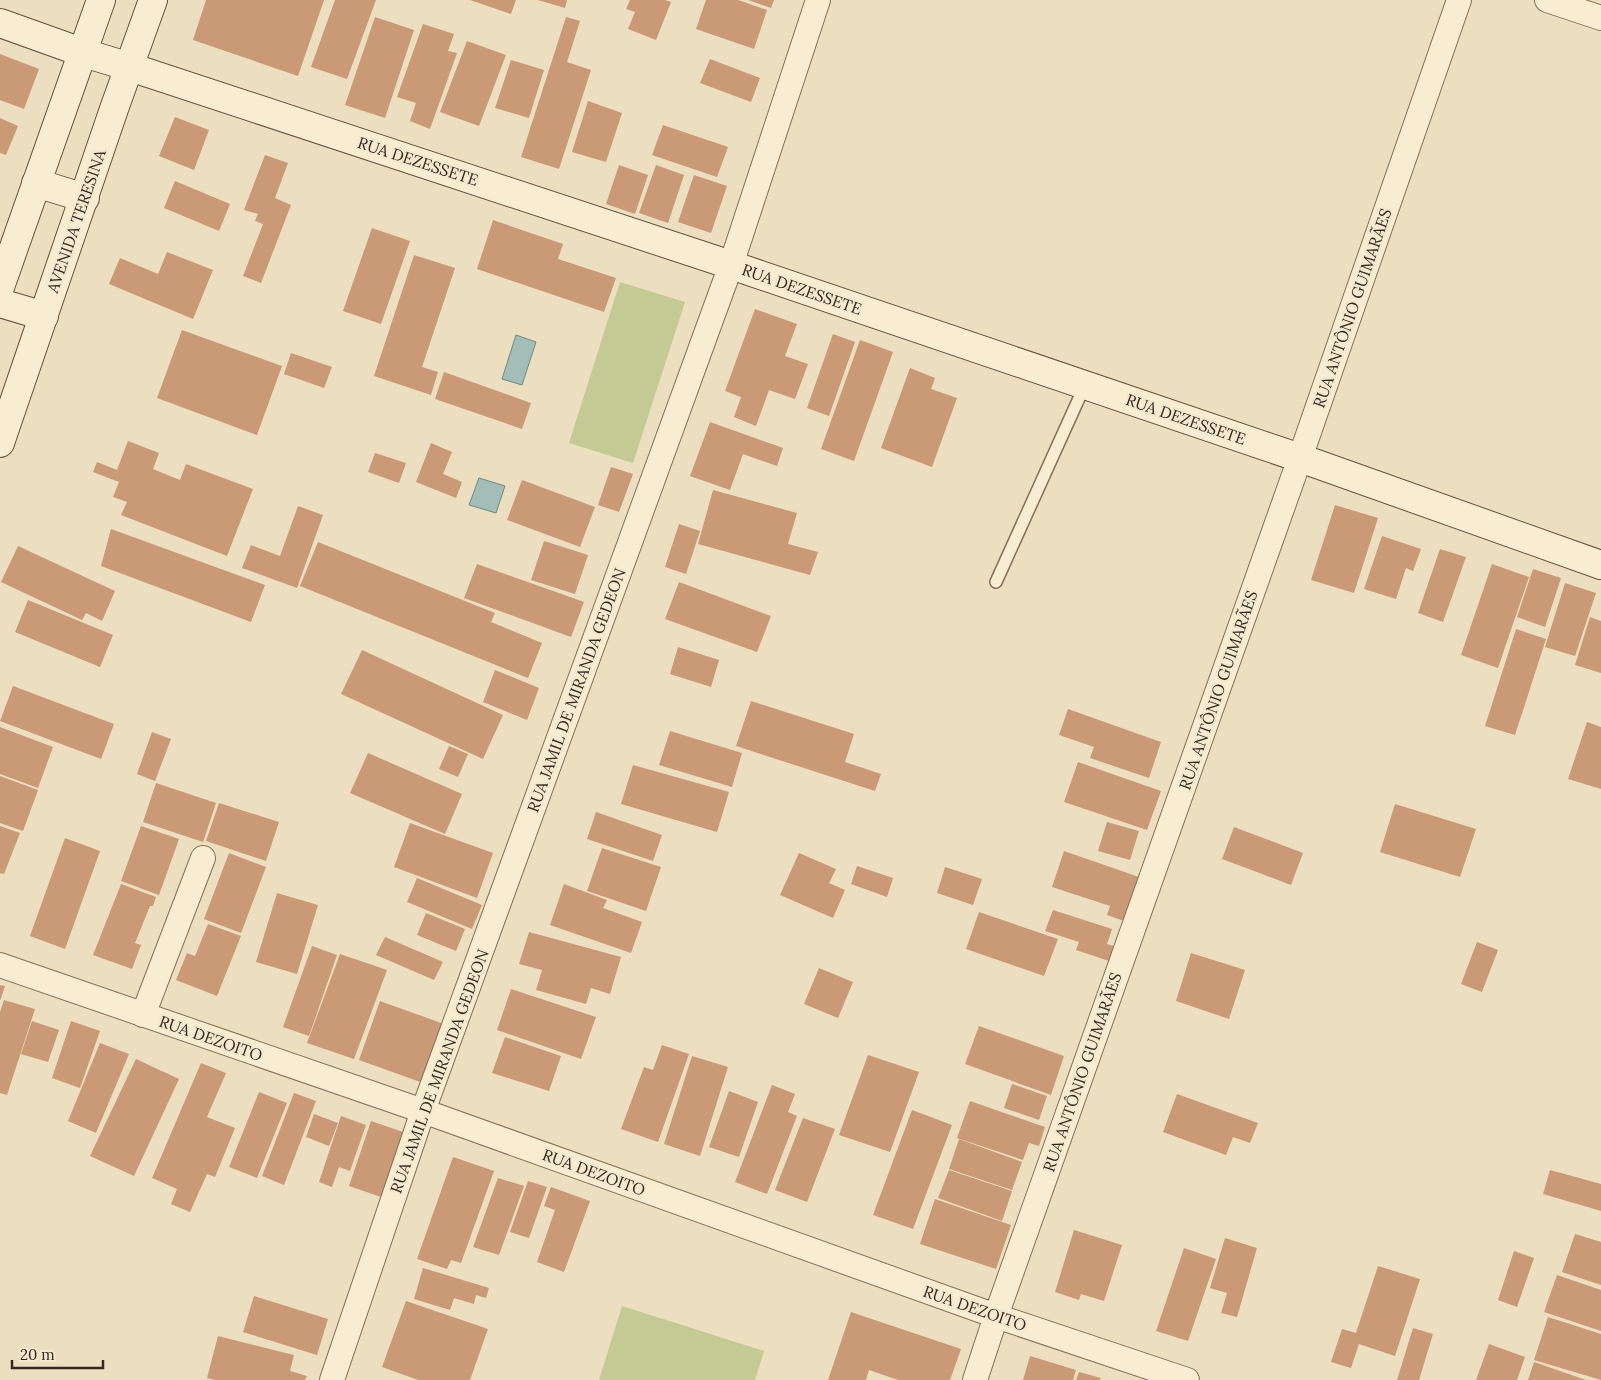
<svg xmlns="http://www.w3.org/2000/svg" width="1601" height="1380" viewBox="0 0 1601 1380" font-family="Lora,serif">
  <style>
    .green { fill: #c3ca93 }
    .water { fill: #a2beb6; stroke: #6a8b83 }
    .building { fill: #ca9975 }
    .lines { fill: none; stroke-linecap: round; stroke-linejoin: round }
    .lane-casing { stroke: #847058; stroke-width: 14 }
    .street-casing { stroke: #847058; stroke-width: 26 }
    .secondary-casing { stroke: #66513b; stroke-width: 30 }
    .lane { stroke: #f8edd1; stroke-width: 11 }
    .street { stroke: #f8edd1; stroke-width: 24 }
    .secondary { stroke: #f8edd1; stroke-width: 28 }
    .labels { text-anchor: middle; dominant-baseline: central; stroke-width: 4.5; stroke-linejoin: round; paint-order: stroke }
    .street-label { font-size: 16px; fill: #34281c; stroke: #f4e9ce }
  </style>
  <rect width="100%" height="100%" fill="#ecdfbf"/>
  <!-- green -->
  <g class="green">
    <path d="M620,282l65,20 -52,161 -64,-20z"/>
    <path d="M622,1306l142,45 -9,29h-156z"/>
  </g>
  <!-- water -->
  <g class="water">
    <path d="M516,335l20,7 -14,43 -20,-6z"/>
    <path d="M479,478l26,8 -9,27 -27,-8z"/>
  </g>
  <!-- building -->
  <g class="building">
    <path d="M206,0h118l-26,76 -105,-36z"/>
    <path d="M335,0h41l-29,79 -36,-12z"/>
    <path d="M470,0h46l-5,14z"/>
    <path d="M538,0h29l-2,8z"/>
    <path d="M630,0h35l6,2 -15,38 -28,-11 7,-17 -9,-3z"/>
    <path d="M706,0h32l29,10 -13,39 -58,-20z"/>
    <path d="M748,0h26l-3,8z"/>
    <path d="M375,17l39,13 -29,88 -40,-13z"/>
    <path d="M566,17l14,4 -13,41 24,8 -32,99 -38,-12z"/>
    <path d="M423,24l31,10 -6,17 9,2 -27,76 -20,-8 6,-18 -19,-6z"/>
    <path d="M467,41l39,14 -27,71 -39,-14z"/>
    <path d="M0,54l39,15 -15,40 -24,-9z"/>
    <path d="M710,59l50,19 -9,24 -51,-19z"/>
    <path d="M511,60l33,10 -15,48 -34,-10z"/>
    <path d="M588,101l34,12 -16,49 -34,-10z"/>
    <path d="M175,117l34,13 -15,40 -35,-14z"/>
    <path d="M0,118l18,8 -12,29 -6,-2z"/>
    <path d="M663,125l65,22 -11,30 -65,-22z"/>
    <path d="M265,155l23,8 -13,35 16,7 -30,78 -18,-7 20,-52 -8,-3 3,-7 -14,-4z"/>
    <path d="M619,165l29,10 -13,39 -29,-10z"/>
    <path d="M656,165l28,10 -16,48 -29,-10z"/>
    <path d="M694,175l33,11 -16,47 -33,-11z"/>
    <path d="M175,181l55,23 -11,27 -55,-23z"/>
    <path d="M493,220l70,24 -5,15 58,19 -12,34 -127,-43z"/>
    <path d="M372,228l38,13 -29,83 -38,-13z"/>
    <path d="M167,252l46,18 -20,49 -84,-35 11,-26 38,16 -6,15z"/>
    <path d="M414,255l41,13 -33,99 16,5 -7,23 -57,-19z"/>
    <path d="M755,309l42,15 -12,32 23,8 -13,35 -26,-9 -13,36 -22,-9 7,-20 -16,-6z"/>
    <path d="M182,330l100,36 -25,69 -100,-37z"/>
    <path d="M833,334l22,8 -26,74 -22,-8z"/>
    <path d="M860,340l33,12 -39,109 -33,-12z"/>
    <path d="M291,353l41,14 -8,21 -40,-14z"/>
    <path d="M910,368l25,10 -4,11 26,9 -25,69 -51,-19z"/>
    <path d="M444,372l87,31 -9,26 -87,-30z"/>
    <path d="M710,422l73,26 -6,18 -34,-12 -13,36 -40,-14z"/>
    <path d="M128,441l31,12 -6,16 27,11 6,-16 67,25 -26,67 -106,-41 6,-13 -14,-5 6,-15 -26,-10 4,-10 20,8z"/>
    <path d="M431,443l21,9 -9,22 19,8 -6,16 -40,-16z"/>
    <path d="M375,453l31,10 -7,20 -31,-11z"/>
    <path d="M611,467l22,7 -14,38 -21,-7z"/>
    <path d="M522,480l73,27 -15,40 -73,-27z"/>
    <path d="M713,490l84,23 -9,31 30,8 -8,23 -112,-31z"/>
    <path d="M1335,505l43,13 -24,75 -43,-13z"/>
    <path d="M298,506l25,9 -26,73 -55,-20 9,-23 29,11z"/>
    <path d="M679,524l21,7 -14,43 -21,-7z"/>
    <path d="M111,529l154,56 -14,37 -150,-56z"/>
    <path d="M1382,536l39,13 -8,22 -7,-3 -10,31 -32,-10z"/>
    <path d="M544,541l44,14 -13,39 -44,-14z"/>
    <path d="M318,542l177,71 -4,9 51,21 -14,35 -228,-92z"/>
    <path d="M18,546l97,45 -13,30 -16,-8 -4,7 -81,-38z"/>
    <path d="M1440,549l26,8 -23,65 -25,-9z"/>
    <path d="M477,564l107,38 -13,35 -107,-39z"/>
    <path d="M1492,564l37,13 -31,91 -37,-13z"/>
    <path d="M1533,569l28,9 -16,49 -28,-10z"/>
    <path d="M679,582l92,34 -14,36 -92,-33z"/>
    <path d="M1565,583l31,10 -21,63 -30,-9z"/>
    <path d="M28,600l85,35 -13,32 -85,-35z"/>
    <path d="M1590,617l11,4v52l-26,-8z"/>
    <path d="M1516,629l30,10 -31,96 -30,-9z"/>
    <path d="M678,647l41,13 -8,27 -41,-13z"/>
    <path d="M362,650l141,65 -20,44 -142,-65z"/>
    <path d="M495,670l44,18 -12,32 -44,-18z"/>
    <path d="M13,686l101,38 -13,35 -101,-38z"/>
    <path d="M751,701l103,33 -9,28 36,12 -6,17 -139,-45z"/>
    <path d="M1068,709l93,33 -12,36 -59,-20 4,-11 -35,-12z"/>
    <path d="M1587,722l14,5v62l-33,-10z"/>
    <path d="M0,727l53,20 -15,41 -38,-14z"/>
    <path d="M670,731l72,22 -10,34 -73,-22z"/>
    <path d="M152,732l19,7 -16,42 -18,-7z"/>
    <path d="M449,746l19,8 -10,23 -19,-8z"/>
    <path d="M368,753l94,41 -17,40 -95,-41z"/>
    <path d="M1078,762l83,29 -14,39 -83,-28z"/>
    <path d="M633,765l96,27 -12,40 -96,-28z"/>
    <path d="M0,776l38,14 -15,41 -23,-8z"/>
    <path d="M156,783l60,20 -13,39 -60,-20z"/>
    <path d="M219,803l60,19 -13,39 -60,-20z"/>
    <path d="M1395,804l81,25 -16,48 -80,-25z"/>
    <path d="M596,812l66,23 -9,26 -66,-22z"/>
    <path d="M1107,822l32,9 -9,29 -32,-9z"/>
    <path d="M410,823l83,30 -16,45 -83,-31z"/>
    <path d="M0,826l20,7 -16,41 -4,-1z"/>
    <path d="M141,826l38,13 -20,56 -38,-14z"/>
    <path d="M1234,827l69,26 -12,32 -69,-26z"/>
    <path d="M65,838l35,13 -35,98 -35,-13z"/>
    <path d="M602,848l59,19 -15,44 -59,-20z"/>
    <path d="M1064,851l75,26 -15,44 -17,-6 3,-9 -58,-19z"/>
    <path d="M229,853l37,14 -25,66 -37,-14z"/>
    <path d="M799,853l37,16 -7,14 16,7 -12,28 -53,-23z"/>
    <path d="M857,866l36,12 -6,19 -36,-13z"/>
    <path d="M945,867l37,12 -9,26 -36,-12z"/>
    <path d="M417,878l65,27 -10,24 -65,-27z"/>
    <path d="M121,884l35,13 -3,9h-3l-15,37 6,2 -9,24 -39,-14z"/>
    <path d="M564,884l43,16 -4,8 39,14 -11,31 -81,-28z"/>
    <path d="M277,893l41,12 -21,69 -41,-12z"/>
    <path d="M1053,910l59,19 -5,15 13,4 -5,15 -39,-13 3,-8 -34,-11z"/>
    <path d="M979,912l79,27 -14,37 -78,-27z"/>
    <path d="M426,913l39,16 -9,22 -39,-16z"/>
    <path d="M208,924l33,12 -24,60 -41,-16 11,-27 8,3z"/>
    <path d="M529,932l92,25 -11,37 -19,-6 -5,16 -50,-14 6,-20 -23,-6z"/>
    <path d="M385,937l58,25 -9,18 -58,-25z"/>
    <path d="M1477,942l21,8 -16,42 -21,-8z"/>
    <path d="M312,946l25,9 -28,81 -26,-9z"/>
    <path d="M1191,953l54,17 -16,49 -53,-18z"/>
    <path d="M340,954l47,16 -33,89 -47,-16z"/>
    <path d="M819,968l34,14 -15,36 -34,-14z"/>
    <path d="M0,985l5,1 -5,15z"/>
    <path d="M511,989l85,28 -15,42 -84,-29z"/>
    <path d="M4,1000l31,9 -28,86 -7,-2v-81z"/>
    <path d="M380,1001l64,23 -21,59 -64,-23z"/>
    <path d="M32,1021l27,9 -11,32 -27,-8z"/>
    <path d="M71,1021l29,10 -20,57 -28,-10z"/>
    <path d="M979,1026l85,30 -13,39 -86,-31z"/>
    <path d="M505,1037l56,19 -12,35 -57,-18z"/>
    <path d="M100,1043l29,11 -33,79 -28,-12z"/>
    <path d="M662,1045l27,9 -31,88 -37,-13 23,-62 9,3z"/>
    <path d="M868,1055l51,17 -29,80 -51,-17z"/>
    <path d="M692,1056l36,11 -28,89 -36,-12z"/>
    <path d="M136,1059l43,20 -45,97 -44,-20z"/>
    <path d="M201,1063l25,10 -19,44 28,11 -20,49 -8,-3 -17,38 -19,-8 6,-15 -25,-11z"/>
    <path d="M1012,1084l35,12 -8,24 -35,-12z"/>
    <path d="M772,1085l23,9 -7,18 9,4 -30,78 -32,-12z"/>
    <path d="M729,1091l29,11 -19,55 -30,-10z"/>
    <path d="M259,1092l28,11 -30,75 -28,-11z"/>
    <path d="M294,1093l22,8 -32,84 -22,-9z"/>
    <path d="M1177,1094l81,29 -8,20 -17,-6 -7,18 -63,-23z"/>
    <path d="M970,1101l75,26 -6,19 -10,-3 -6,17 -66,-22z"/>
    <path d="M912,1110l40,15 -39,104 -40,-14z"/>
    <path d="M314,1114l24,9 -9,23 -23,-9z"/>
    <path d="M341,1116l25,9 -16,46 -11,-4 -7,20 -13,-5z"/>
    <path d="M803,1118l32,11 -28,73 -32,-12z"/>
    <path d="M371,1121l35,12 -22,65 -35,-12z"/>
    <path d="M959,1139l63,23 -10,28 -63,-21z"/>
    <path d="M453,1157l41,14 -33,92 -10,-3 -4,9 -30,-10z"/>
    <path d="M949,1170l63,21 -10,30 -64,-23z"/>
    <path d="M1550,1170l51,14v27l-58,-17z"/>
    <path d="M498,1178l26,8 -25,69 -26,-8z"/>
    <path d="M528,1181l19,6 -18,51 -19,-6z"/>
    <path d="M551,1187l39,14 -26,71 -27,-10 18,-52 -11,-4z"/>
    <path d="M935,1199l76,26 -15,44 -76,-25z"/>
    <path d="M1074,1230l48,15 -18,56 -23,-7 -2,6 -24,-8z"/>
    <path d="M1575,1234l26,8v43l-39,-13z"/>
    <path d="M1225,1238l32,10 -20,69 -16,-4 6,-20 -17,-5z"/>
    <path d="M1184,1248l32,11 -28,82 -32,-10z"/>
    <path d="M1514,1251l20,7 -17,49 -19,-7z"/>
    <path d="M1378,1266l42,13 -25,77 -36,-12 -8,24 -20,-6 11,-33 14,4z"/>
    <path d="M423,1268l66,20 -3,10 -10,-3 -2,9 -20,-6 -4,12 -36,-11z"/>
    <path d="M1557,1275l44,15v41l-57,-19z"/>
    <path d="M254,1296l74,23 -11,36 -74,-23z"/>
    <path d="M406,1301l82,28 -18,51h-52l-36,-13z"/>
    <path d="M851,1312l110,37 -11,31h-52l-29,-10 -3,10h-38z"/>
    <path d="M1548,1317l53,17v46l-67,-20z"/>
    <path d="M1413,1328l20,6 -14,46h-22z"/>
    <path d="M218,1336l76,19 -4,16 17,5 -2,4h-90l-8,-2z"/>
    <path d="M1489,1344l36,13 -8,23h-41z"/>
    <path d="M1030,1356l46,14 -3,10h-50z"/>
    <path d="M1534,1362l52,18h-58z"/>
    <path d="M1079,1372l22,6 -1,2h-24z"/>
  </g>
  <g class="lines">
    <!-- lane casing -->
    <g class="lane-casing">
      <path id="lane" d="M996,582l89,-197"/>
    </g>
    <!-- street casing -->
    <g class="street-casing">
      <g id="street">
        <path d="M1547,0l54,18"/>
        <path d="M0,965l423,146 573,205 191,64"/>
        <path d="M143,1015l60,-157"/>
        <path d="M332,1380l91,-269 308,-846 87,-265"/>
        <path d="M975,1380l21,-64 304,-858 159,-458"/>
      </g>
    </g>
    <!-- secondary casing -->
    <g class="secondary-casing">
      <g id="secondary">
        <path d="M0,23l84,30 46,14 601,198 569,193 301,107"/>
        <path d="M36,183l49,15"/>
        <path d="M0,287l101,-287"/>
        <path d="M0,303l44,13"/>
        <path d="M0,443l114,-334 39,-109"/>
      </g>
    </g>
    <!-- lane -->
    <use href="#lane" class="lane"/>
    <!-- street -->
    <use href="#street" class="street"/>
    <!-- secondary -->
    <use href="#secondary" class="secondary"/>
  </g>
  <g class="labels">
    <!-- street labels -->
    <g class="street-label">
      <text transform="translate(418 161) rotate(18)">RUA DEZESSETE</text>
      <text transform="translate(76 221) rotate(-71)">AVENIDA TERESINA</text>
      <text transform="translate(802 289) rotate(19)">RUA DEZESSETE</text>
      <text transform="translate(1352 308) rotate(-71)">RUA ANTÔNIO GUIMARÃES</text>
      <text transform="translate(1186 419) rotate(19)">RUA DEZESSETE</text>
      <text transform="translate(576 690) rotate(-70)">RUA JAMIL DE MIRANDA GEDEON</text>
      <text transform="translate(1218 690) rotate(-71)">RUA ANTÔNIO GUIMARÃES</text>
      <text transform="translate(211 1038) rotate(19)">RUA DEZOITO</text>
      <text transform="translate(439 1071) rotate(-70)">RUA JAMIL DE MIRANDA GEDEON</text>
      <text transform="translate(1082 1072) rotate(-71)">RUA ANTÔNIO GUIMARÃES</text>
      <text transform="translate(594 1172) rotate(20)">RUA DEZOITO</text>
      <text transform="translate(975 1308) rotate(19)">RUA DEZOITO</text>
    </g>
  </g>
  <!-- scale -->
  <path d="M12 1360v8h91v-8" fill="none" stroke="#34281c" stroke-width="2.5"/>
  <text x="20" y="1360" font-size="15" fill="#34281c" stroke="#f4e9ce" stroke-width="4" paint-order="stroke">20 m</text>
</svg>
